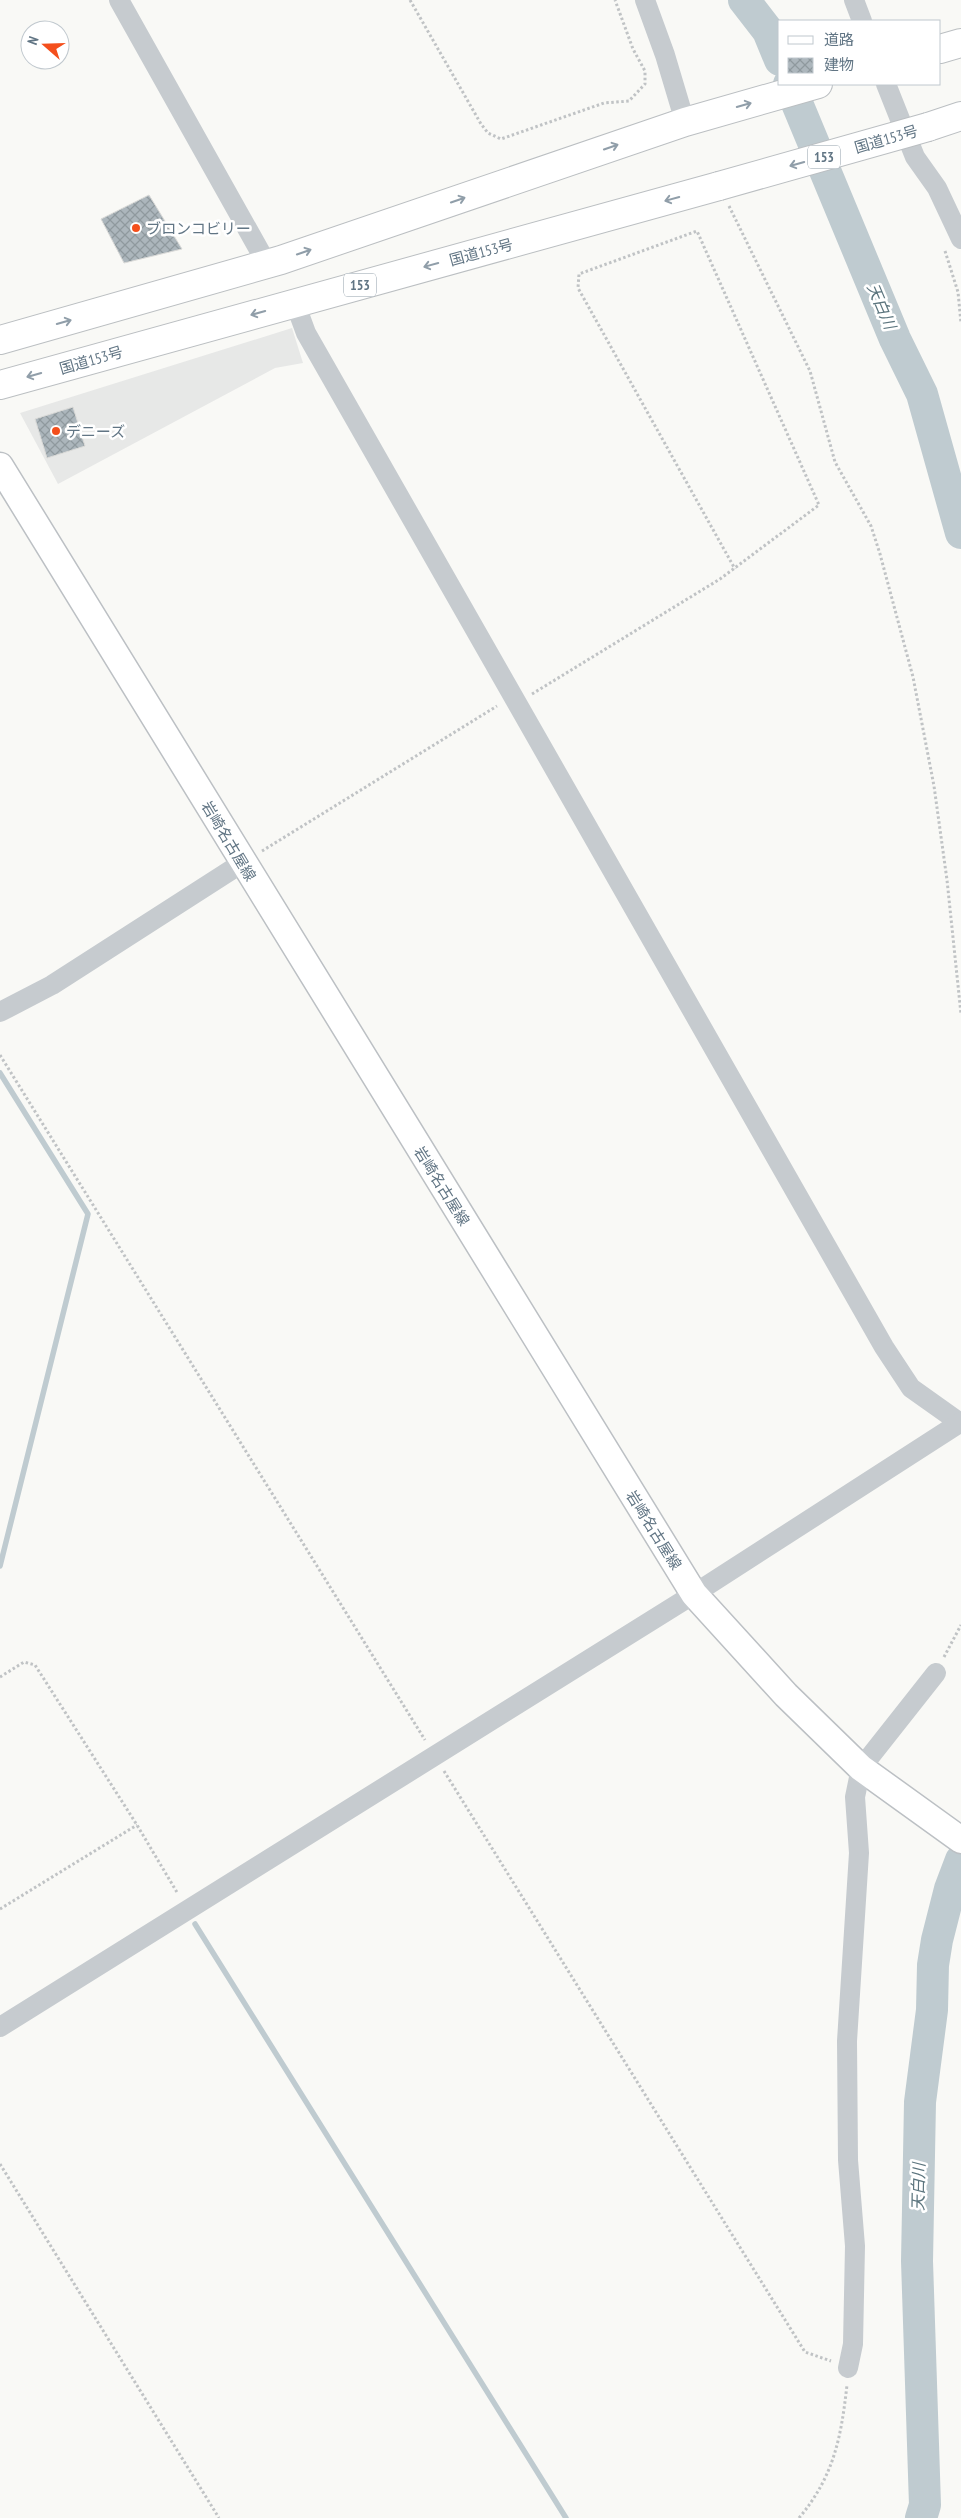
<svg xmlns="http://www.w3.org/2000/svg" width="961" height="2518" viewBox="0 0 961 2518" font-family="'PT Sans Narrow','Noto Sans JP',sans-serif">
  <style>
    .built { fill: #e7e8e7 }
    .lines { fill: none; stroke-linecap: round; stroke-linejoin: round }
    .stream { stroke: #bfcbd0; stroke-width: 5.5 }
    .river { stroke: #bfcbd0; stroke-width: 32 }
    .building { fill: url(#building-cross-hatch); stroke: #dbdbd9 }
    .major-casing { stroke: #bcc0c4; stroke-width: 29 }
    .highway-casing { stroke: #bbbfc2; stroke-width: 30 }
    .path { stroke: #c0c3c5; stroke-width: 3; stroke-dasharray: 2.5 2.5; stroke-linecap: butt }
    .minor { stroke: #c6cbcf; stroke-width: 20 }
    .major { stroke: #fff; stroke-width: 26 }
    .highway { stroke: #fff; stroke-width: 28 }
    .highway-bridge-casing { stroke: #bbbfc2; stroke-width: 30; stroke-linecap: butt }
    .highway-bridge { stroke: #fff; stroke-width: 28 }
    .oneway { stroke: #909ea9 }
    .poi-dot { fill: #f44f1c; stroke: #fff; stroke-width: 2 }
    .labels { text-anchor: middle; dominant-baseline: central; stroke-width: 5; stroke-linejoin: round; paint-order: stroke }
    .shield { fill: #fff; stroke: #909ea9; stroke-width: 1 }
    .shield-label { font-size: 14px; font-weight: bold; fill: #617584 }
    .street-label { font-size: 15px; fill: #617584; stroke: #fff }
    .poi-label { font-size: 15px; fill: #617584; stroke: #fff; text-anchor: start }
    .water-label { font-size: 16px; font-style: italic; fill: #5c757e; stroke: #fff }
  </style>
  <defs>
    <pattern id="building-cross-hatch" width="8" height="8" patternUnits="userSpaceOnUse" patternTransform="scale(1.25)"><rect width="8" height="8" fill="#acb6bc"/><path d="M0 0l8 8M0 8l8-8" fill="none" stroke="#8f999e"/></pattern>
  </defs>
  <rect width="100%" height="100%" fill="#f9f9f6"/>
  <!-- built -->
  <path class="built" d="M292,328l11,35 -28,5 -217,116 -38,-71z"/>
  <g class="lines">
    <!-- stream -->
    <g class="stream">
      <path d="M0,1073l88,141 -88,352"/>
      <path d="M195,1924l371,594"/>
    </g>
    <!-- river -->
    <g class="river">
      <path d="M744,0l24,31 12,29"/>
      <path d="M789,84l106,255 27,55 39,139"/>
      <path d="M921,2518l4,-13 -8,-244 3,-159 12,-92 1,-45 4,-25 13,-51 11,-29"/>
    </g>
  </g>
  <!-- building -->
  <g class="building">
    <path d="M149,195l33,54 -58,14 -23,-44z"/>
    <path d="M73,407l12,39 -38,12 -12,-39z"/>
  </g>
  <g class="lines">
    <!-- major casing -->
    <g class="major-casing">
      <path id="major" d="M0,466l694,1128 92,101 75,73 100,72"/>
    </g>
    <!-- highway casing -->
    <g class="highway-casing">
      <g id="highway">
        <path d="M940,49l21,-6"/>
        <path d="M928,127l33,-11"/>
        <path d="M0,340l281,-80 404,-138 133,-38"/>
        <path d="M0,385l719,-199"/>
      </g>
    </g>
    <!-- path -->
    <g class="path">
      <path d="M410,0l71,124 7,9 13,6 103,-36 25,-2 16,-17v-13l-12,-22 -18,-49"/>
      <path d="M729,206l81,165 25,91 36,64 9,28 33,123 21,109 13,94 14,134"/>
      <path d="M945,251l13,41 3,31"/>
      <path d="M532,694l188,-115 99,-74 -122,-274 -118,43 -1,14 157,281"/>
      <path d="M262,851l235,-145"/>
      <path d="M0,1055l425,685"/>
      <path d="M944,1657l17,-32"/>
      <path d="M0,1677l24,-15 11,3 102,160 41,69"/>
      <path d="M444,1771l361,581 26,9"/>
      <path d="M0,1909l137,-84"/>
      <path d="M0,2164l219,354"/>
      <path d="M799,2518c35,-42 42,-80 48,-133"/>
    </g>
    <!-- minor -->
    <g class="minor">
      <path d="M119,0l148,264"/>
      <path d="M645,0l20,55 20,67"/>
      <path d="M854,0l8,21"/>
      <path d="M886,84l29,73 22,31 24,51"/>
      <path d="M295,303l11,30 578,1014 27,41 48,34"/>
      <path d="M0,1012l52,-27 190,-122"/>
      <path d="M0,2027l694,-433 267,-172"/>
      <path d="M848,2368l5,-24 2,-98 -7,-86 -1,-119 12,-188 -4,-56 6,-29 75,-95"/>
    </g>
    <!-- major -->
    <use href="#major" class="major"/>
    <!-- highway -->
    <use href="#highway" class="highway"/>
    <!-- highway-bridge casing -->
    <g class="highway-bridge-casing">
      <path id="highway-bridge" d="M719,186l209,-59"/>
    </g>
    <!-- highway-bridge -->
    <use href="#highway-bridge" class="highway-bridge"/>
  </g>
  <!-- one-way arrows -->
  <defs><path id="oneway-shaft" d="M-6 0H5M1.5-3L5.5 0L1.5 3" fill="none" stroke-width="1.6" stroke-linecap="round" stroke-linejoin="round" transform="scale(1.25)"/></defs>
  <g class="oneway">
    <use href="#oneway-shaft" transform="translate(744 105) rotate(-16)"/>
    <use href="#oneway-shaft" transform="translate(611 147) rotate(-19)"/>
    <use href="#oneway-shaft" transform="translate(797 164) rotate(164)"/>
    <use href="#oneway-shaft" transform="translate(672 199) rotate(165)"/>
    <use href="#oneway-shaft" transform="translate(458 200) rotate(-19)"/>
    <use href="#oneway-shaft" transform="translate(304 252) rotate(-19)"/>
    <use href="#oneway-shaft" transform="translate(431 265) rotate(165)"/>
    <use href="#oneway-shaft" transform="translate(258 313) rotate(164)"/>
    <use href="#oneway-shaft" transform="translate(64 322) rotate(-16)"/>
    <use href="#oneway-shaft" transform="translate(34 375) rotate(164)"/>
  </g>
  <!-- markers -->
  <g class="poi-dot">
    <circle cx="136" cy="228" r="5"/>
    <circle cx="56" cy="431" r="5"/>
  </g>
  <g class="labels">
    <!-- shield labels -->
    <g class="shield">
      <rect x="808" y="145.5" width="32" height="23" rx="4"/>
      <rect x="344" y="273.5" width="32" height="23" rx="4"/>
    </g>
    <g class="shield-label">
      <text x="824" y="157">153</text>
      <text x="360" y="285">153</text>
    </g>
    <!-- street labels -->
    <g class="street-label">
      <text transform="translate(886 139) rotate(-16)">国道153号</text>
      <text transform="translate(481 252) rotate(-15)">国道153号</text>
      <text transform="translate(91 360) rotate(-16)">国道153号</text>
      <text transform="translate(229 841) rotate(59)">岩崎名古屋線</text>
      <text transform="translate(442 1186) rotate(58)">岩崎名古屋線</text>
      <text transform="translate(654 1530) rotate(58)">岩崎名古屋線</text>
    </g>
    <!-- poi labels -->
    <g class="poi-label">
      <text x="146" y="228">ブロンコビリー</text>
      <text x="66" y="431">デニーズ</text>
    </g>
    <!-- water labels -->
    <g class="water-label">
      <text transform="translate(882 306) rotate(67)">天白川</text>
      <text transform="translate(918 2187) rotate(-89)">天白川</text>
    </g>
  </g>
  <!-- legend -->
  <rect x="778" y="20" width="162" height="65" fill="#ffffff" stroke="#c0c8ce"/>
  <rect x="788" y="36" width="25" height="8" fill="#ffffff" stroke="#c0c8ce"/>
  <text x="824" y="45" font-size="15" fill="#617584">道路</text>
  <rect x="788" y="58" width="25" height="15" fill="url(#building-cross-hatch)" stroke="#c0c8ce"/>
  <text x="824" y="70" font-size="15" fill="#617584">建物</text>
  <!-- north arrow -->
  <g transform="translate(45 45) rotate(290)"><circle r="24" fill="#ffffff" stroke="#c0c8ce"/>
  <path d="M0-4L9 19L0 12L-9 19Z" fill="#f44f1c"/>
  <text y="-8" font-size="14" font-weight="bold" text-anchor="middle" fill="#617584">N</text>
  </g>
</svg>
